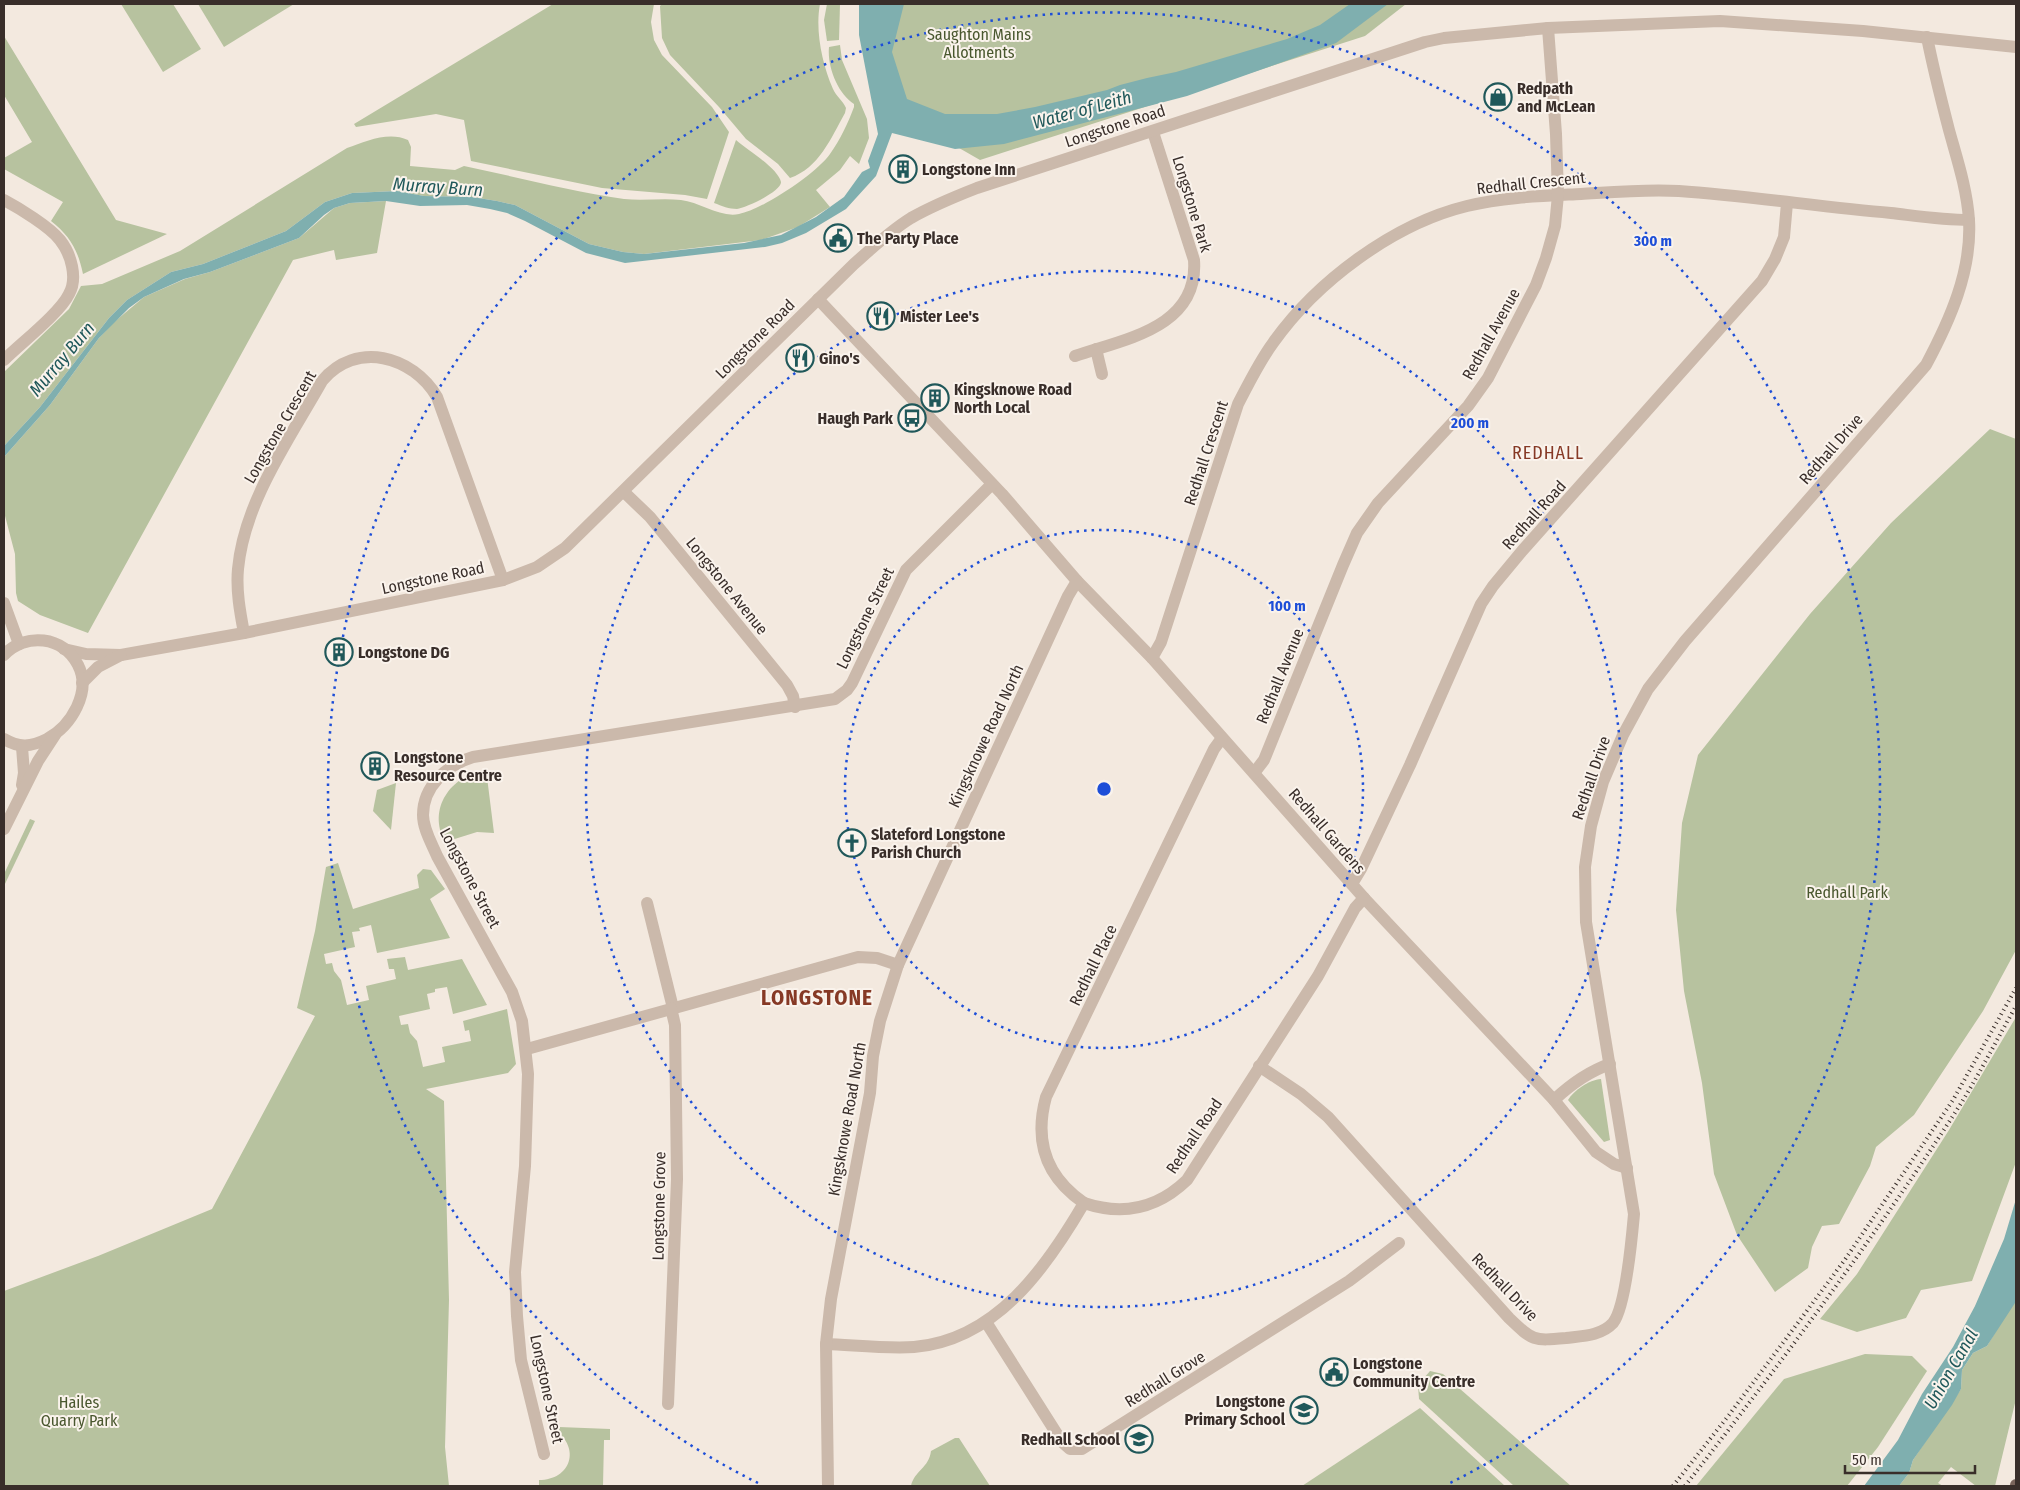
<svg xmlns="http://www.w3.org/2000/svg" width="2020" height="1490" viewBox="0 0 2020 1490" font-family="'Fira Sans Condensed',sans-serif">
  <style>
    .green { fill: #b7c29f }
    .water { fill: #7fafaf }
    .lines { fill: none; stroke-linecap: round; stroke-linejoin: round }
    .minor { stroke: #cbb9ab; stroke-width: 12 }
    .major { stroke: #7a655c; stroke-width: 12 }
    .rail { stroke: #392e2a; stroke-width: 4; stroke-dasharray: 1 4; stroke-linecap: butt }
    .ring { fill: none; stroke: #1d4ed8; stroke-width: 2.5; stroke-dasharray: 2.5 5 }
    .labels { text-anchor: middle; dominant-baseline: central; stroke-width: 4; stroke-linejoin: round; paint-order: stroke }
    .park-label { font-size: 16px; fill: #49572e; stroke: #faf3ec }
    .poi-label { font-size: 16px; font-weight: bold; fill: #392e2a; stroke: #faf3ec; text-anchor: start }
    .street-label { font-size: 16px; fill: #392e2a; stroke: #faf3ec }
    .water-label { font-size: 18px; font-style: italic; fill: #20585a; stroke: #faf3ec }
    .neighbourhood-label { font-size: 18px; letter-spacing: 1px; fill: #863925; stroke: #faf3ec }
    .district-label { font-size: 21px; font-weight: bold; letter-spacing: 1px; fill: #863925; stroke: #faf3ec }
    .centre { fill: #1d4ed8; stroke: #faf3ec; stroke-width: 2.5 }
    .ring-label { font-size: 15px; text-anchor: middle; font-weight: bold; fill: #1d4ed8; stroke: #faf3ec; stroke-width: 4; stroke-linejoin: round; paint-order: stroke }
  </style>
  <rect width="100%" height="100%" fill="#f3e9df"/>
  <!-- green -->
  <g class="green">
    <path d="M121,4h52l28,45 -38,23z"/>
    <path d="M198,4h96l-70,43z"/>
    <path d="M553,4h101l-3,18 3,18 8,15 50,52 17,25 -22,67 -22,-4 -83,-7 -131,-27 -7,-41 -28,-6 -80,13 -2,-3z"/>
    <path d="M662,4h158c-5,26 2,60 13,85 3,7 10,12 13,19l-1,5c-14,25 -26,55 -55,65l-12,-14 -32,-25 -27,-32 -49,-52 -8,-17 -2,-32z"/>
    <path d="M827,4h13l-1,36 -12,1 -3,-21z"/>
    <path d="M888,4h518l-41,32 -385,124 -82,-47 -20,-70z"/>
    <path d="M4,36l112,184 51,14 -84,40c-5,-24 -13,-38 -32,-53l12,-19 -59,-33v-11l28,-16 -28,-47z"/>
    <path d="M840,45l2,15 25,59 2,19 -10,26 -9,-8 -10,14 -24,20 14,17 -32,20 -37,13 -117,14 -21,-2 -34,-8 -74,-39 -18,-4 -25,-4 -48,-1 -27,-5 -45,2 -27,9 -39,29 -83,33 -32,8 -44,28 -18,18 -69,89 -36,39v-74l65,-63 12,-23 21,-2 78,-33 167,-103c19,-7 42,-17 61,-8l3,7 -1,19 45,4 9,-4c53,11 106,25 160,33 19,2 38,-1 57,1 19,2 39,18 58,14 23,-4 78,-41 91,-60 10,-14 18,-31 24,-47v-3c-16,-10 -27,-37 -25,-57z"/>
    <path d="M736,140c10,9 42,28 45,42 1,9 -35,26 -44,27 -8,0 -15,-3 -23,-6z"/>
    <path d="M386,201l-9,52 -41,7 -2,-10 -41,10 -205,373 -48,-18 -22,-14 -2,-8 -1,-39 -11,-42v-55l46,-52 49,-67 14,-15 31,-26 41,-18 25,-7 89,-34 35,-30 16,-5z"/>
    <path d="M1990,429l26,10v511l-33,61 -69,104 -38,32 -6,19 -31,58 -17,2 -10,21 -4,21 -33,24 -38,-57 -23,-61 -12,-91 -18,-92 -8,-81 6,-87 16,-68 112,-141 81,-91z"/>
    <path d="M486,769l8,64 -17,-1 -32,10c-18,-34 6,-66 41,-73z"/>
    <path d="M396,783l-5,47 -18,-19 4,-21z"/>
    <path d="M30,819l5,2 -31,65v-12z"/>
    <path d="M338,863l15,46 66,-21 -2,-13 6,-6 8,1 14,19 -15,10 20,39 -73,15 -6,-28 -12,3 1,3 -8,1 3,15 -31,7 2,10 6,-1 2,8 7,9 6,25 22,-5 -3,-14 30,-7 -2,-10h-5l-2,-10 18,-2 3,13 54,-11 25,46 -34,9 -6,-27 -12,2v3l-8,2 3,15 -31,7 2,9 7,-1 2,9 7,8 6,26 22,-5 -3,-15 29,-6 -2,-11 -4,1 -2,-10 44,-12 9,55 -8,9 -82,16 18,12 5,199 -4,147 4,39h-445v-195l94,-35 114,-47 103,-193 -18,-8 18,-77 11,-64z"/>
    <path d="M2016,1017v145l-44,119 -51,9 -15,28 -49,14 -37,-13 37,-45 92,-144z"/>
    <path d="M1601,1079l9,61 -6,2 -36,-42c6,-10 21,-20 33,-21z"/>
    <path d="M2016,1298v101l-21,87h-19l-25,-19 -13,16 5,3h-44l10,-13 4,-13 48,-71 1,-19 11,-17 14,-7z"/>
    <path d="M1865,1354l47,2 15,15 -49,76 -31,39h-151l88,-107z"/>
    <path d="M1430,1371l13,3 128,112h-57l-95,-87 -1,-14z"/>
    <path d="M1420,1408l85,78h-203z"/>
    <path d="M559,1427l51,2v11h-6l-1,46h-64v-6c32,0 42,-32 16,-50z"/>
    <path d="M955,1438h4l31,48h-79c3,-15 18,-18 20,-35z"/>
  </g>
  <!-- water -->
  <g class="water">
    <path d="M859,4h45l-12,48 15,47 38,15h52l38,-7 72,-17 13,-5 27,-7 29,-6 111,-33 33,-14 30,-21h38l-52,39 -149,53 -183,48 -49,5 -63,-16 -16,43 -30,33 -40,24 -24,10 -17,4 -140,16 -39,-10 -61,-32 -18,-8 -17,-4 -23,-4 -47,1 -34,-5 -36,2 -16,5 -10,7 -25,23 -89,34 -26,7 -40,18 -15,11 -30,30 -49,67 -46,52v-11l36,-39 69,-89 18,-18 44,-28 32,-8 83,-33 39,-29 27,-9 45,-2 27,5 48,1 25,4 18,4 74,39 34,8 21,2 100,-11 37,-8 35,-18 28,-20 18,-25 8,-4 -2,-7 10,-27 -19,-99z"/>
    <path d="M2016,1199v99l-1,5 -28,43 -14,7 -11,17 -1,19 -9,16 -39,55 -4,13 -10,13h-35l34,-46 24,-46 31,-47 22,-41 29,-67z"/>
  </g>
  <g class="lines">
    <!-- minor -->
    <g class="minor">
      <path d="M4,200c15,8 46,27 56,40 11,14 18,38 9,54 -9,19 -49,50 -65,66"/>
      <path d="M818,299l184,195 75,87 75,77 212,240 190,202 42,52 18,12 13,4"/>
      <path d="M1096,349l6,25"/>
      <path d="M1075,356c49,-17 124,-28 119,-96l-41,-128"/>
      <path d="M624,492l26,25 137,168 6,11 2,11"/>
      <path d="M4,603l15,41"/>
      <path d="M244,633c-4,-21 -8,-43 -6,-64 6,-67 52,-131 84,-188 34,-41 91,-25 115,16l66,183"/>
      <path d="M64,649l22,5 35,1 123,-22 259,-53 34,-13 28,-19 289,-284c18,-16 36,-33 57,-46 21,-12 43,-21 66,-30l448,-146 19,-4 104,-10 172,-7 143,10 153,16"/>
      <path d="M4,655c21,-23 60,-19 74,10 14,27 -7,61 -31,74 -16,8 -28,9 -43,0"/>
      <path d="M1152,658l9,-16 77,-238c11,-21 21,-42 35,-61 43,-61 120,-119 194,-137 37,-9 75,-10 114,-12 32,-2 65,-5 98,-3 71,5 142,16 212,22 26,3 52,7 78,7"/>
      <path d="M82,683l16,-16 23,-12"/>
      <path d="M22,747l2,26 -2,12"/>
      <path d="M1254,773l10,-13 79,-195 14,-32 21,-30 90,-97 20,-28 48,-93 10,-27 9,-32 3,-31 -2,-61 -8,-106"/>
      <path d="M4,829l34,-68 17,-26"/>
      <path d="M1352,884l9,-15 49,-104 71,-161 12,-18 29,-35 240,-270 13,-22 9,-22 3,-34"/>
      <path d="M647,903l26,105"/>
      <path d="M527,1049l331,-92 19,1 21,7"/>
      <path d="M1259,1066l42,28 27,23 181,201c24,23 24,23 57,20 16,-2 35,-2 47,-15 13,-16 19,-87 21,-109l-48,-292 -1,-55 6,-41 12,-44 20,-47 25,-46 37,-48 241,-276c24,-45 46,-94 43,-145 -2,-31 -12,-61 -20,-90 -8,-31 -16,-62 -22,-93"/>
      <path d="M1554,1100c16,-15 36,-29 56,-36"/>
      <path d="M1084,1203c-38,-26 -50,-62 -38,-106l168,-348 8,-11"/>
      <path d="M986,1322l76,120 8,7h12l267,-168 50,-38"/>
      <path d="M826,1344c27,1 62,5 88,3 82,-7 132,-79 170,-144 39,13 74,5 103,-23l131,-204 37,-68 9,-10"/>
      <path d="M668,1404l9,-225 -2,-154 -4,-17"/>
      <path d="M544,1454l-23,-94 -4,-44 -2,-44 10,-106 3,-92 -6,-53 -10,-29 -75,-136c-5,-12 -14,-27 -14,-41 0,-29 24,-50 50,-58l362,-58 12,-9 5,-7 54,-113 86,-86"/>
      <path d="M828,1486l-2,-142 5,-45 39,-206 3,-37 7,-35 18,-56 170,-369 9,-15"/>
    </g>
    <!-- major -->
    <path class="major" d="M2016,1486v-1"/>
    <!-- rail -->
    <g class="rail">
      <path d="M1673,1486l56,-71 115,-154 109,-161 63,-112"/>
      <path d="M1685,1486c96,-123 190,-249 275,-381 20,-32 37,-66 56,-99"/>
    </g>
  </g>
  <!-- distance rings -->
  <g class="ring">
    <circle cx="1104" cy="789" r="259"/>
    <circle cx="1104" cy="789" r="518"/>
    <path d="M758 1483A776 776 0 1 1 1450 1483"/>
  </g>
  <!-- icons -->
  <defs>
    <g id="shop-ring" transform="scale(1.4375)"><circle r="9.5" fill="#faf3ec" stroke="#20585a" stroke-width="1.5"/><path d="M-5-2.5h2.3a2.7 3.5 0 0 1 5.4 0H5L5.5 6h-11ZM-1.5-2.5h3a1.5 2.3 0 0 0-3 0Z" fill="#20585a"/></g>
    <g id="building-ring" transform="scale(1.4375)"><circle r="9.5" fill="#faf3ec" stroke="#20585a" stroke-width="1.5"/><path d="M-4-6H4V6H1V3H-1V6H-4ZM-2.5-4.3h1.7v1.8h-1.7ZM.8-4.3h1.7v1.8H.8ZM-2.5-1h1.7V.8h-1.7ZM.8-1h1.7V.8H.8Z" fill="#20585a"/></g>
    <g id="civic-ring" transform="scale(1.4375)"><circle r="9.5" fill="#faf3ec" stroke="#20585a" stroke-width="1.5"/><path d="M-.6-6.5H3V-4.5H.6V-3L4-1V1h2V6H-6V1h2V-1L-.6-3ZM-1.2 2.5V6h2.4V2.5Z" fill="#20585a"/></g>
    <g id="restaurant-ring" transform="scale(1.4375)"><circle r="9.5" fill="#faf3ec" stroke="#20585a" stroke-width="1.5"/><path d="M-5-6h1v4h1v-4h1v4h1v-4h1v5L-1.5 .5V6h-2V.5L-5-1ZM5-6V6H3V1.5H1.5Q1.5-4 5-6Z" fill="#20585a"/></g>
    <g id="bus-ring" transform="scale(1.4375)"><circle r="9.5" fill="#faf3ec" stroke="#20585a" stroke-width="1.5"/><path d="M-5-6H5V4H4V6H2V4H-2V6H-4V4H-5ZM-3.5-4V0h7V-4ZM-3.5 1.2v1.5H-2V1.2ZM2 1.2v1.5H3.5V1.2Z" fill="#20585a"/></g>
    <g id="church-ring" transform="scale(1.4375)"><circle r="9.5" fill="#faf3ec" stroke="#20585a" stroke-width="1.5"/><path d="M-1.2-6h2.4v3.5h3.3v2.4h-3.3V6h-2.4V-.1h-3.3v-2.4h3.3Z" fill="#20585a"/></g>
    <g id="school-ring" transform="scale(1.4375)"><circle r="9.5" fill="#faf3ec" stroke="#20585a" stroke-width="1.5"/><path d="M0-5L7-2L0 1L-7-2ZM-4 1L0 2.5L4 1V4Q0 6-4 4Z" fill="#20585a"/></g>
  </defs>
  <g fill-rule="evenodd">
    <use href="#shop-ring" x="1498" y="97"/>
    <use href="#building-ring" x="903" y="169"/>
    <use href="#civic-ring" x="838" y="238"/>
    <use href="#restaurant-ring" x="881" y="316"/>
    <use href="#restaurant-ring" x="800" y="358"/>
    <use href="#building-ring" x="935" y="398"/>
    <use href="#bus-ring" x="912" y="418"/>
    <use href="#building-ring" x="339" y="652"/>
    <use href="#building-ring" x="375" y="766"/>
    <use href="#church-ring" x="852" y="843"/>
    <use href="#civic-ring" x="1334" y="1372"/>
    <use href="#school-ring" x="1304" y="1410"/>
    <use href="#school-ring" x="1139" y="1439"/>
  </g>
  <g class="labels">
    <!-- park labels -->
    <g class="park-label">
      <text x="979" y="34">Saughton Mains<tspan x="979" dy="18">Allotments</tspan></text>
      <text x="1847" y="892">Redhall Park</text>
      <text x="79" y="1402">Hailes<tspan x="79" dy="18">Quarry Park</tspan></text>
    </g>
    <!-- poi labels -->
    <g class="poi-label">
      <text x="1517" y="88">Redpath<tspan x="1517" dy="18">and McLean</tspan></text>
      <text x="922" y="169">Longstone Inn</text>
      <text x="857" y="238">The Party Place</text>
      <text x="900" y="316">Mister Lee's</text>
      <text x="819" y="358">Gino's</text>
      <text x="954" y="389">Kingsknowe Road<tspan x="954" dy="18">North Local</tspan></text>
      <text x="893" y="418" text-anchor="end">Haugh Park</text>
      <text x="358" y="652">Longstone DG</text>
      <text x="394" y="757">Longstone<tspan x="394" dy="18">Resource Centre</tspan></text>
      <text x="871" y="834">Slateford Longstone<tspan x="871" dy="18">Parish Church</tspan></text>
      <text x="1353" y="1363">Longstone<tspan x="1353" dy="18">Community Centre</tspan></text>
      <text x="1285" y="1401" text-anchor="end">Longstone<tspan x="1285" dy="18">Primary School</tspan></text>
      <text x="1120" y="1439" text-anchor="end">Redhall School</text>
    </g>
    <!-- street labels -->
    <g class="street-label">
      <text transform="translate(1115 126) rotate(-18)">Longstone Road</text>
      <text transform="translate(1531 183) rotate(-6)">Redhall Crescent</text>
      <text transform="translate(1192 204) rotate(73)">Longstone Park</text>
      <text transform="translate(1491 334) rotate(-61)">Redhall Avenue</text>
      <text transform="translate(755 339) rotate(-45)">Longstone Road</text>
      <text transform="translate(280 427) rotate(-60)">Longstone Crescent</text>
      <text transform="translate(1831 449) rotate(-49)">Redhall Drive</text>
      <text transform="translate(1206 453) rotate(-72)">Redhall Crescent</text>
      <text transform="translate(1534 515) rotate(-48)">Redhall Road</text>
      <text transform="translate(433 578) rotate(-12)">Longstone Road</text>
      <text transform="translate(727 586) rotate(51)">Longstone Avenue</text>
      <text transform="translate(865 618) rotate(-64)">Longstone Street</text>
      <text transform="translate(1280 676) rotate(-68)">Redhall Avenue</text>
      <text transform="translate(986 736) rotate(-65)">Kingsknowe Road North</text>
      <text transform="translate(1591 778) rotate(-71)">Redhall Drive</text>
      <text transform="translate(1327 831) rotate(49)">Redhall Gardens</text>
      <text transform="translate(470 878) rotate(62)">Longstone Street</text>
      <text transform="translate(1093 965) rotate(-64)">Redhall Place</text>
      <text transform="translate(847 1119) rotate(-80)">Kingsknowe Road North</text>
      <text transform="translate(1194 1136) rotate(-56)">Redhall Road</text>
      <text transform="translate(659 1206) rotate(-89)">Longstone Grove</text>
      <text transform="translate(1505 1287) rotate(46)">Redhall Drive</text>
      <text transform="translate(1165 1379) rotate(-32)">Redhall Grove</text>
      <text transform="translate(547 1389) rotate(78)">Longstone Street</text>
    </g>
    <!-- water labels -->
    <g class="water-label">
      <text transform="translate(1082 110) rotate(-15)">Water of Leith</text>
      <text transform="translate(438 187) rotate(4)">Murray Burn</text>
      <text transform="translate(62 359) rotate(-50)">Murray Burn</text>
      <text transform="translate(1951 1369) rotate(-60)">Union Canal</text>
    </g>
    <!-- neighbourhood labels -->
    <g class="neighbourhood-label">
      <text x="1548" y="453">REDHALL</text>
    </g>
    <!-- district labels -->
    <g class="district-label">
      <text x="817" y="998">LONGSTONE</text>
    </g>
  </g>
  <circle cx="1104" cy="789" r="8" class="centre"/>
  <g class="ring-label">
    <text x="1653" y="246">300 m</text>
    <text x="1470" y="428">200 m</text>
    <text x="1287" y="611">100 m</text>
  </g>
  <!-- border -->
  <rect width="2020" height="1490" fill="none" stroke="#392e2a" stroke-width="10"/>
  <!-- scale -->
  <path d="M1845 1465v8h130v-8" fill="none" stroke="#392e2a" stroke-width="2.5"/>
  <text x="1852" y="1465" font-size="15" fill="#392e2a" stroke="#faf3ec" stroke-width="4" paint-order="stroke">50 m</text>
</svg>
